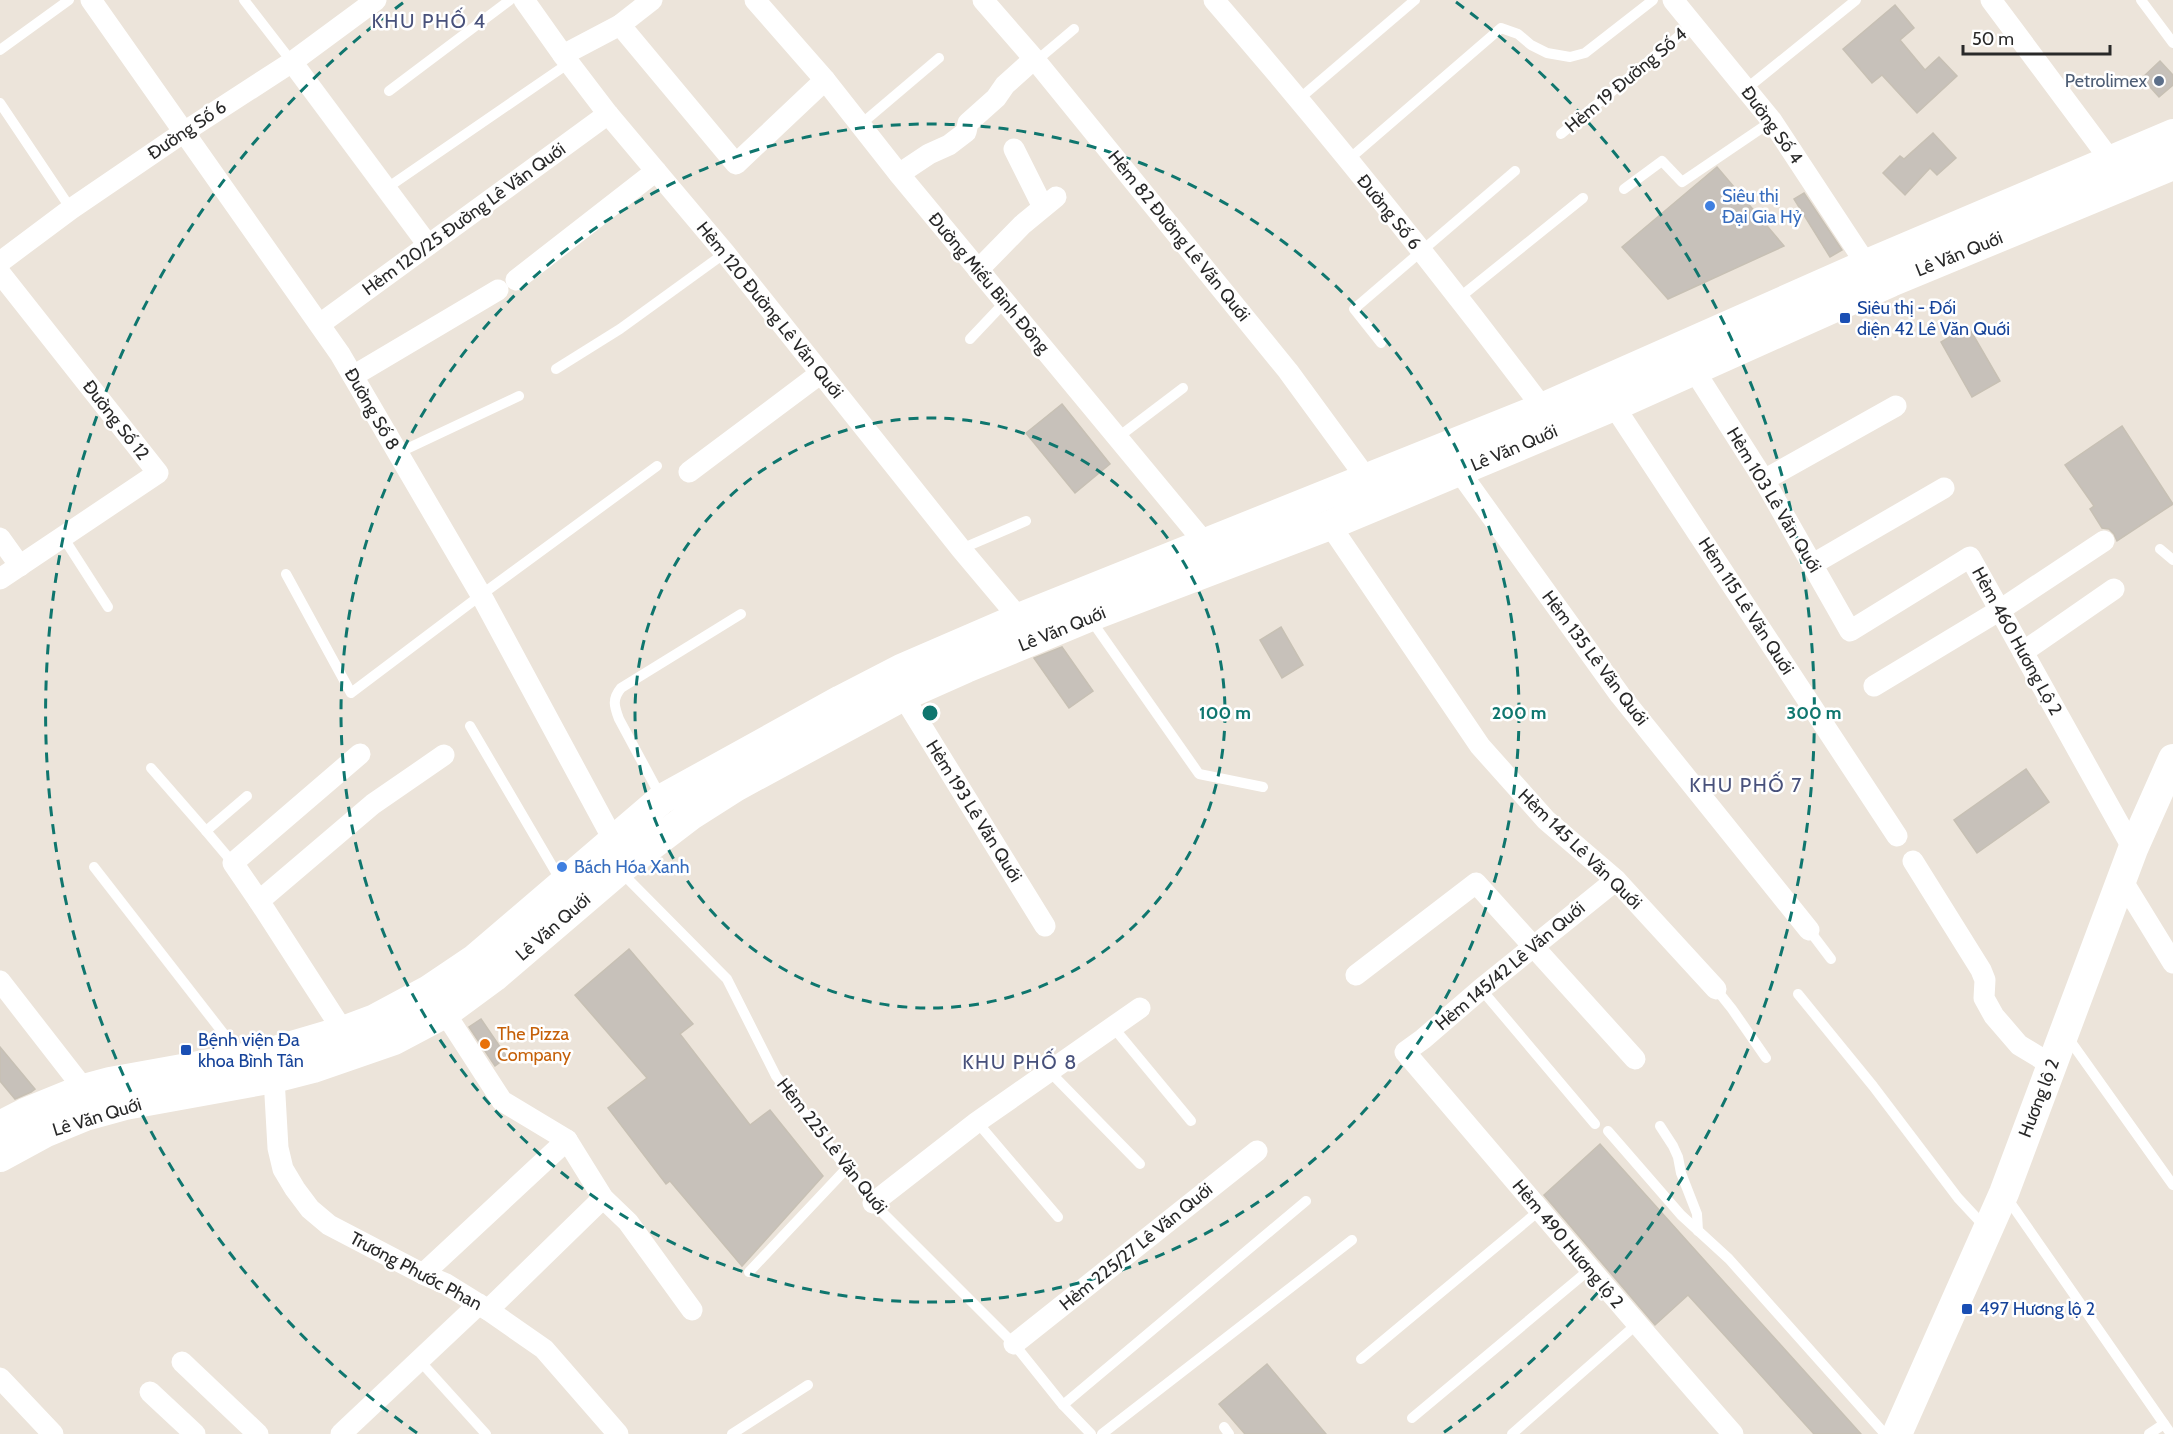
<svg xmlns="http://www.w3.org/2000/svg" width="2173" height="1434" viewBox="0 0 2173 1434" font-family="Cabin,sans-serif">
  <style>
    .building { fill: #c7c1ba; stroke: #c7c0b4; stroke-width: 1.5 }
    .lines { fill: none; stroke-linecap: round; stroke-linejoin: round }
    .service { stroke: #fff; stroke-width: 10 }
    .minor { stroke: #fff; stroke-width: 21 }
    .secondary { stroke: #fff; stroke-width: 30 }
    .ring { fill: none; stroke: #0f766e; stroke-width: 3; stroke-dasharray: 10 8 }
    .service-dot { fill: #5c6f8a; stroke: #fff; stroke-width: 2 }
    .shop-dot { fill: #3f7fe0; stroke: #fff; stroke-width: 2 }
    .transit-dot { fill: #1a4fb4; stroke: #fff; stroke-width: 2 }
    .food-dot { fill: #e8710a; stroke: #fff; stroke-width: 2 }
    .labels { text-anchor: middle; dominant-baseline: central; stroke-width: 5; stroke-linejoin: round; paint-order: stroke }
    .street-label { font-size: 18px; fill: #292929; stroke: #fff }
    .service-label { font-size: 18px; fill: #4e5e75; stroke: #fff; text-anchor: end }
    .shop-label { font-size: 18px; fill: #366cbe; stroke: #fff; text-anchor: start }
    .transit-label { font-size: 18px; fill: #164399; stroke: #fff; text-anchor: start }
    .food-label { font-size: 18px; fill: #c56008; stroke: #fff; text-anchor: start }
    .neighbourhood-label { font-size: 20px; letter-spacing: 1.5px; fill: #48517b; stroke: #fff }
    .centre { fill: #0f766e; stroke: #fff; stroke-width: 3 }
    .ring-label { font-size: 18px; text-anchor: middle; font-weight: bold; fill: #0f766e; stroke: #fff; stroke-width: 5; stroke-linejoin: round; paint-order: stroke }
  </style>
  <rect width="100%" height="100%" fill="#ece4da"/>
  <!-- building -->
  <g class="building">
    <path d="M1895,5l19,23 -14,12 25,30 14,-13 18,19 -40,37 -35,-38 -10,8 -29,-34z"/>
    <path d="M2160,61l13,14v10l-14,12 -17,-19z"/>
    <path d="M1933,133l23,25 -19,17 -7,-7 -25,27 -22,-22 17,-17 4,3z"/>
    <path d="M1717,167l67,79 -116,53 -46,-52z"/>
    <path d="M1804,193l38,57 -12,7 -36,-58z"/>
    <path d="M1968,326l32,55 -28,16 -31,-55z"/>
    <path d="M1062,404l48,60 -35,29 -49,-60z"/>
    <path d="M2122,426l51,78 -56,37 -3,-7 -5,-5 -7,-1 -12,-19 4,-3 -29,-41z"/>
    <path d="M1281,627l22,38 -21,13 -22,-38z"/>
    <path d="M1062,647l31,44 -24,17 -35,-50z"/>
    <path d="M2026,769l23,33 -72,51 -23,-33z"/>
    <path d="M629,949l64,75 -13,10 70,91 20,-15 53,66 -81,90 -72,-85 -4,3 -58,-76 39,-30 -72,-83z"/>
    <path d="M481,1019l26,38 -12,9 -26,-39z"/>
    <path d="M0,1047l35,42 -4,3 -16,7 -15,-18z"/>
    <path d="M1600,1144l114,127 147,163h-47l-126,-139 -33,30 -111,-130z"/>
    <path d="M1267,1364l59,70h-81l-26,-30z"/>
  </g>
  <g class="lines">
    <!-- service -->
    <g class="service">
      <path d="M244,0l48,62"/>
      <path d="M2141,0l32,43"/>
      <path d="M0,50l69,-50"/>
      <path d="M1036,61l38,-32"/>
      <path d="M1746,89l110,-89"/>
      <path d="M389,91l121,-91"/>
      <path d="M1299,99l116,-99"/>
      <path d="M0,103l71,106"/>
      <path d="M860,125l79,-67"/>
      <path d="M1561,134l131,-109"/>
      <path d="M1348,160l153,-132 17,6 13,11 16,8 23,4 15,-4 68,-53"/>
      <path d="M387,188l182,-125"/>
      <path d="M1624,189l38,-28 20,21 90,-61"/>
      <path d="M1459,298l124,-100"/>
      <path d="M970,339l35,-37"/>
      <path d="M1381,343l-27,-34 161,-138"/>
      <path d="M556,369l64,-40 105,-76"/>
      <path d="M1117,438l66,-50"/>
      <path d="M398,453l121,-57"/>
      <path d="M63,537l45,70"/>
      <path d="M961,549l65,-28"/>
      <path d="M2160,549l13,11"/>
      <path d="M286,574l65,119 130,-98 176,-129"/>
      <path d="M1091,620l108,154 64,13"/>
      <path d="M470,726l91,155"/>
      <path d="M151,768l55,63"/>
      <path d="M661,797l-42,-78c-5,-13 -7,-20 2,-31l120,-74"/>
      <path d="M233,863l-27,-32 41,-35"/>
      <path d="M94,867l147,189"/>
      <path d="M621,872l106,107 49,97 97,127 141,141 49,61 28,29"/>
      <path d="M1809,930l22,29"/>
      <path d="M1481,989l114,135"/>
      <path d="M1716,989l16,20 34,49"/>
      <path d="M1798,994l75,92 85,112 27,29"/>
      <path d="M1113,1027l78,94"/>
      <path d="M2066,1035l107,150"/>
      <path d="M1050,1072l90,92"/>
      <path d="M977,1122l81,95"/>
      <path d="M1660,1126l13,20 5,11 3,16 16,41 1,17"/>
      <path d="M1608,1131l73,84 48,44 156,175"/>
      <path d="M2007,1198l164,236"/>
      <path d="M749,1272l98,-104"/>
      <path d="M1361,1359l179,-149"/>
      <path d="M419,1360l67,74"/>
      <path d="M1063,1405l243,-204"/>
      <path d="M1412,1418l177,-148"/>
      <path d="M1224,1427l5,7"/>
      <path d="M732,1434l76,-49"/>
      <path d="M1102,1434l250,-194"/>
      <path d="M1512,1434l125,-110"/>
      <path d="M2149,1434l15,-10"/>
    </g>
    <!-- minor -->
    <g class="minor">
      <path d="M91,0l249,354 141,241 133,246"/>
      <path d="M524,0l39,55 45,59 117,139 236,296 58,69"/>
      <path d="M755,0l70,80 74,94 315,380"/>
      <path d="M983,0l53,61 252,310 79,108"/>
      <path d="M1214,0c117,135 229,275 337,419"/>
      <path d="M1673,0l99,121 102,155"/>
      <path d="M1991,0l120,161"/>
      <path d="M620,25l116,139 89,-84"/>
      <path d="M563,55l57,-30 32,-25"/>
      <path d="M292,62l136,183"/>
      <path d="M1014,149l29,58"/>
      <path d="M899,174l30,-20 20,-9 17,-13 2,-9 28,-25 9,-13 29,-26"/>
      <path d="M0,262l71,-53 113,-77 108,-70 84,-62"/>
      <path d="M978,270l44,-45 34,-28"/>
      <path d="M0,273l158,200 -158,106"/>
      <path d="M516,280l140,-109"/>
      <path d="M320,324l288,-210"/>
      <path d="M1694,370l70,110 86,151 120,-74 163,292"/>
      <path d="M353,376l145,-86"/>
      <path d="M1614,406l283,430"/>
      <path d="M1459,471l161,224 189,235"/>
      <path d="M689,472l132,-99"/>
      <path d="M1764,480l132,-74"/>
      <path d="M1330,525l150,221 66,74 70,60 100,109"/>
      <path d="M0,538l20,28"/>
      <path d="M1813,564l131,-76"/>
      <path d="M2023,652l91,-63"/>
      <path d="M1874,686l126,-76 104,-69"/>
      <path d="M903,696l142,230"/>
      <path d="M1913,861l68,109 4,10 -1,18 10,18 25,29 33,20"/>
      <path d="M1616,880l-135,109 -58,50 -18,13c109,127 217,256 328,382"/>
      <path d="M2122,880l51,83"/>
      <path d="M259,901l-26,-38 127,-109"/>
      <path d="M1356,975l120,-92 159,176"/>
      <path d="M0,981l84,108"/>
      <path d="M445,1013l57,88 65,39 36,58 25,24 64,88"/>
      <path d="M343,1031l-84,-130 114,-97 71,-49"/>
      <path d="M274,1078l4,70 5,21 12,20 15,20 19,16 94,49 23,10 42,26 56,39 74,85"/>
      <path d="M873,1203l104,-81 163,-114"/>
      <path d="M423,1274l144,-134"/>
      <path d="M488,1310l115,-112"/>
      <path d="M1014,1344l243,-193"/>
      <path d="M182,1362l76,72"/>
      <path d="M0,1378l53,56"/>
      <path d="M150,1392l45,42"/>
      <path d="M341,1434l138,-130"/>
    </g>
    <!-- secondary -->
    <g class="secondary">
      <path d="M0,1126l25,-13 59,-24 26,-7 155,-28 78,-23 32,-12 54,-29 46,-31 187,-160 179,-99 60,-31 118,-51 523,-210 325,-144 306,-130"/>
      <path d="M0,1157l46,-25 39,-16 40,-11 149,-27 39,-10 81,-28 51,-27 49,-36 125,-107 72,-55 44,-28 168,-91 63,-28 123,-51 241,-92 129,-54 155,-65 277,-124 282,-117"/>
      <path d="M1897,1434l107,-241 129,-344 40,-90"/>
    </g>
  </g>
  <!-- distance rings -->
  <g class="ring">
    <circle cx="930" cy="713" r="295"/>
    <circle cx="930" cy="713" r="589"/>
    <path d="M417 1433A884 884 0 0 1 404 2M1456 2A884 884 0 0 1 1443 1433"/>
  </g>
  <!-- markers -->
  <circle class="service-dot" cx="2159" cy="81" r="6"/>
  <g class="shop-dot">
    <circle cx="1710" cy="206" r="6"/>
    <circle cx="562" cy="867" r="6"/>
  </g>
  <g class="transit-dot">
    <rect x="1839" y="312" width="12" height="12" rx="3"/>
    <rect x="180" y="1044" width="12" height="12" rx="3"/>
    <rect x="1961" y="1303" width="12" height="12" rx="3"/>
  </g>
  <circle class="food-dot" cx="485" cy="1044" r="6"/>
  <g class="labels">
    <!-- street labels -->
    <g class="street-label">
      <text transform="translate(1626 80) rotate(-40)">Hẻm 19 Đường Số 4</text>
      <text transform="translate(1772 125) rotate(54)">Đường Số 4</text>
      <text transform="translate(187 130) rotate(-34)">Đường Số 6</text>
      <text transform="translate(1389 212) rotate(51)">Đường Số 6</text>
      <text transform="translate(464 219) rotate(-36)">Hẻm 120/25 Đường Lê Văn Quới</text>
      <text transform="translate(1179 236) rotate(51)">Hẻm 82 Đường Lê Văn Quới</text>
      <text transform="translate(1959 254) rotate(-22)">Lê Văn Quới</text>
      <text transform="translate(989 283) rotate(50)">Đường Miếu Bình Đông</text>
      <text transform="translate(770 310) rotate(51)">Hẻm 120 Đường Lê Văn Quới</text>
      <text transform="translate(372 409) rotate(60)">Đường Số 8</text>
      <text transform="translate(116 420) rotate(52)">Đường Số 12</text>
      <text transform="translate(1514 448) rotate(-23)">Lê Văn Quới</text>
      <text transform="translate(1774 500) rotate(59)">Hẻm 103 Lê Văn Quới</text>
      <text transform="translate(1746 606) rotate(57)">Hẻm 115 Lê Văn Quới</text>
      <text transform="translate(1062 629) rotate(-22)">Lê Văn Quới</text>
      <text transform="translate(2017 641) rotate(61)">Hẻm 460 Hương Lộ 2</text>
      <text transform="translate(1595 658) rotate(53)">Hẻm 135 Lê Văn Quới</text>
      <text transform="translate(974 811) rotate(58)">Hẻm 193 Lê Văn Quới</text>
      <text transform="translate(1580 849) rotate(44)">Hẻm 145 Lê Văn Quới</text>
      <text transform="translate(553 927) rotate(-41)">Lê Văn Quới</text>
      <text transform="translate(1510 966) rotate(-40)">Hẻm 145/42 Lê Văn Quới</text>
      <text transform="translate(2039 1098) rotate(-69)">Hương lộ 2</text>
      <text transform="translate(97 1117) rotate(-17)">Lê Văn Quới</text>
      <text transform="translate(832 1146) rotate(52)">Hẻm 225 Lê Văn Quới</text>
      <text transform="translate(1568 1244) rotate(50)">Hẻm 490 Hương lộ 2</text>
      <text transform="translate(1136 1247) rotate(-39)">Hẻm 225/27 Lê Văn Quới</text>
      <text transform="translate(416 1271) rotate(28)">Trương Phước Phan</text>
    </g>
    <!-- service labels -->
    <g class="service-label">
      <text x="2147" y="81">Petrolimex</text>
    </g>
    <!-- shop labels -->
    <g class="shop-label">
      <text x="1722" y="196">Siêu thị<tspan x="1722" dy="21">Đại Gia Hỷ</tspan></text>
      <text x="574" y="867">Bách Hóa Xanh</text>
    </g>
    <!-- transit labels -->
    <g class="transit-label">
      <text x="1857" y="308">Siêu thị - Đối<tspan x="1857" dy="21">diện 42 Lê Văn Quới</tspan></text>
      <text x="198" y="1040">Bệnh viện Đa<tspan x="198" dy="21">khoa Bình Tân</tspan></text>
      <text x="1979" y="1309">497 Hương lộ 2</text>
    </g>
    <!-- food labels -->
    <g class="food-label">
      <text x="497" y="1034">The Pizza<tspan x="497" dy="21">Company</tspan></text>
    </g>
    <!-- neighbourhood labels -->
    <g class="neighbourhood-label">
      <text x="429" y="21">KHU PHỐ 4</text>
      <text x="1746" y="785">KHU PHỐ 7</text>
      <text x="1020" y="1062">KHU PHỐ 8</text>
    </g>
  </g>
  <circle cx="930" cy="713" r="9" class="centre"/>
  <g class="ring-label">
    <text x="1225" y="719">100 m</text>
    <text x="1519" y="719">200 m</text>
    <text x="1814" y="719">300 m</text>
  </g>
  <!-- scale -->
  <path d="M1963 45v9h147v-9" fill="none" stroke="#292929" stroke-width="3"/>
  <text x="1972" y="45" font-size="18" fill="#292929" stroke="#ffffff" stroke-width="4.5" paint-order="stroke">50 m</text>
</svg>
